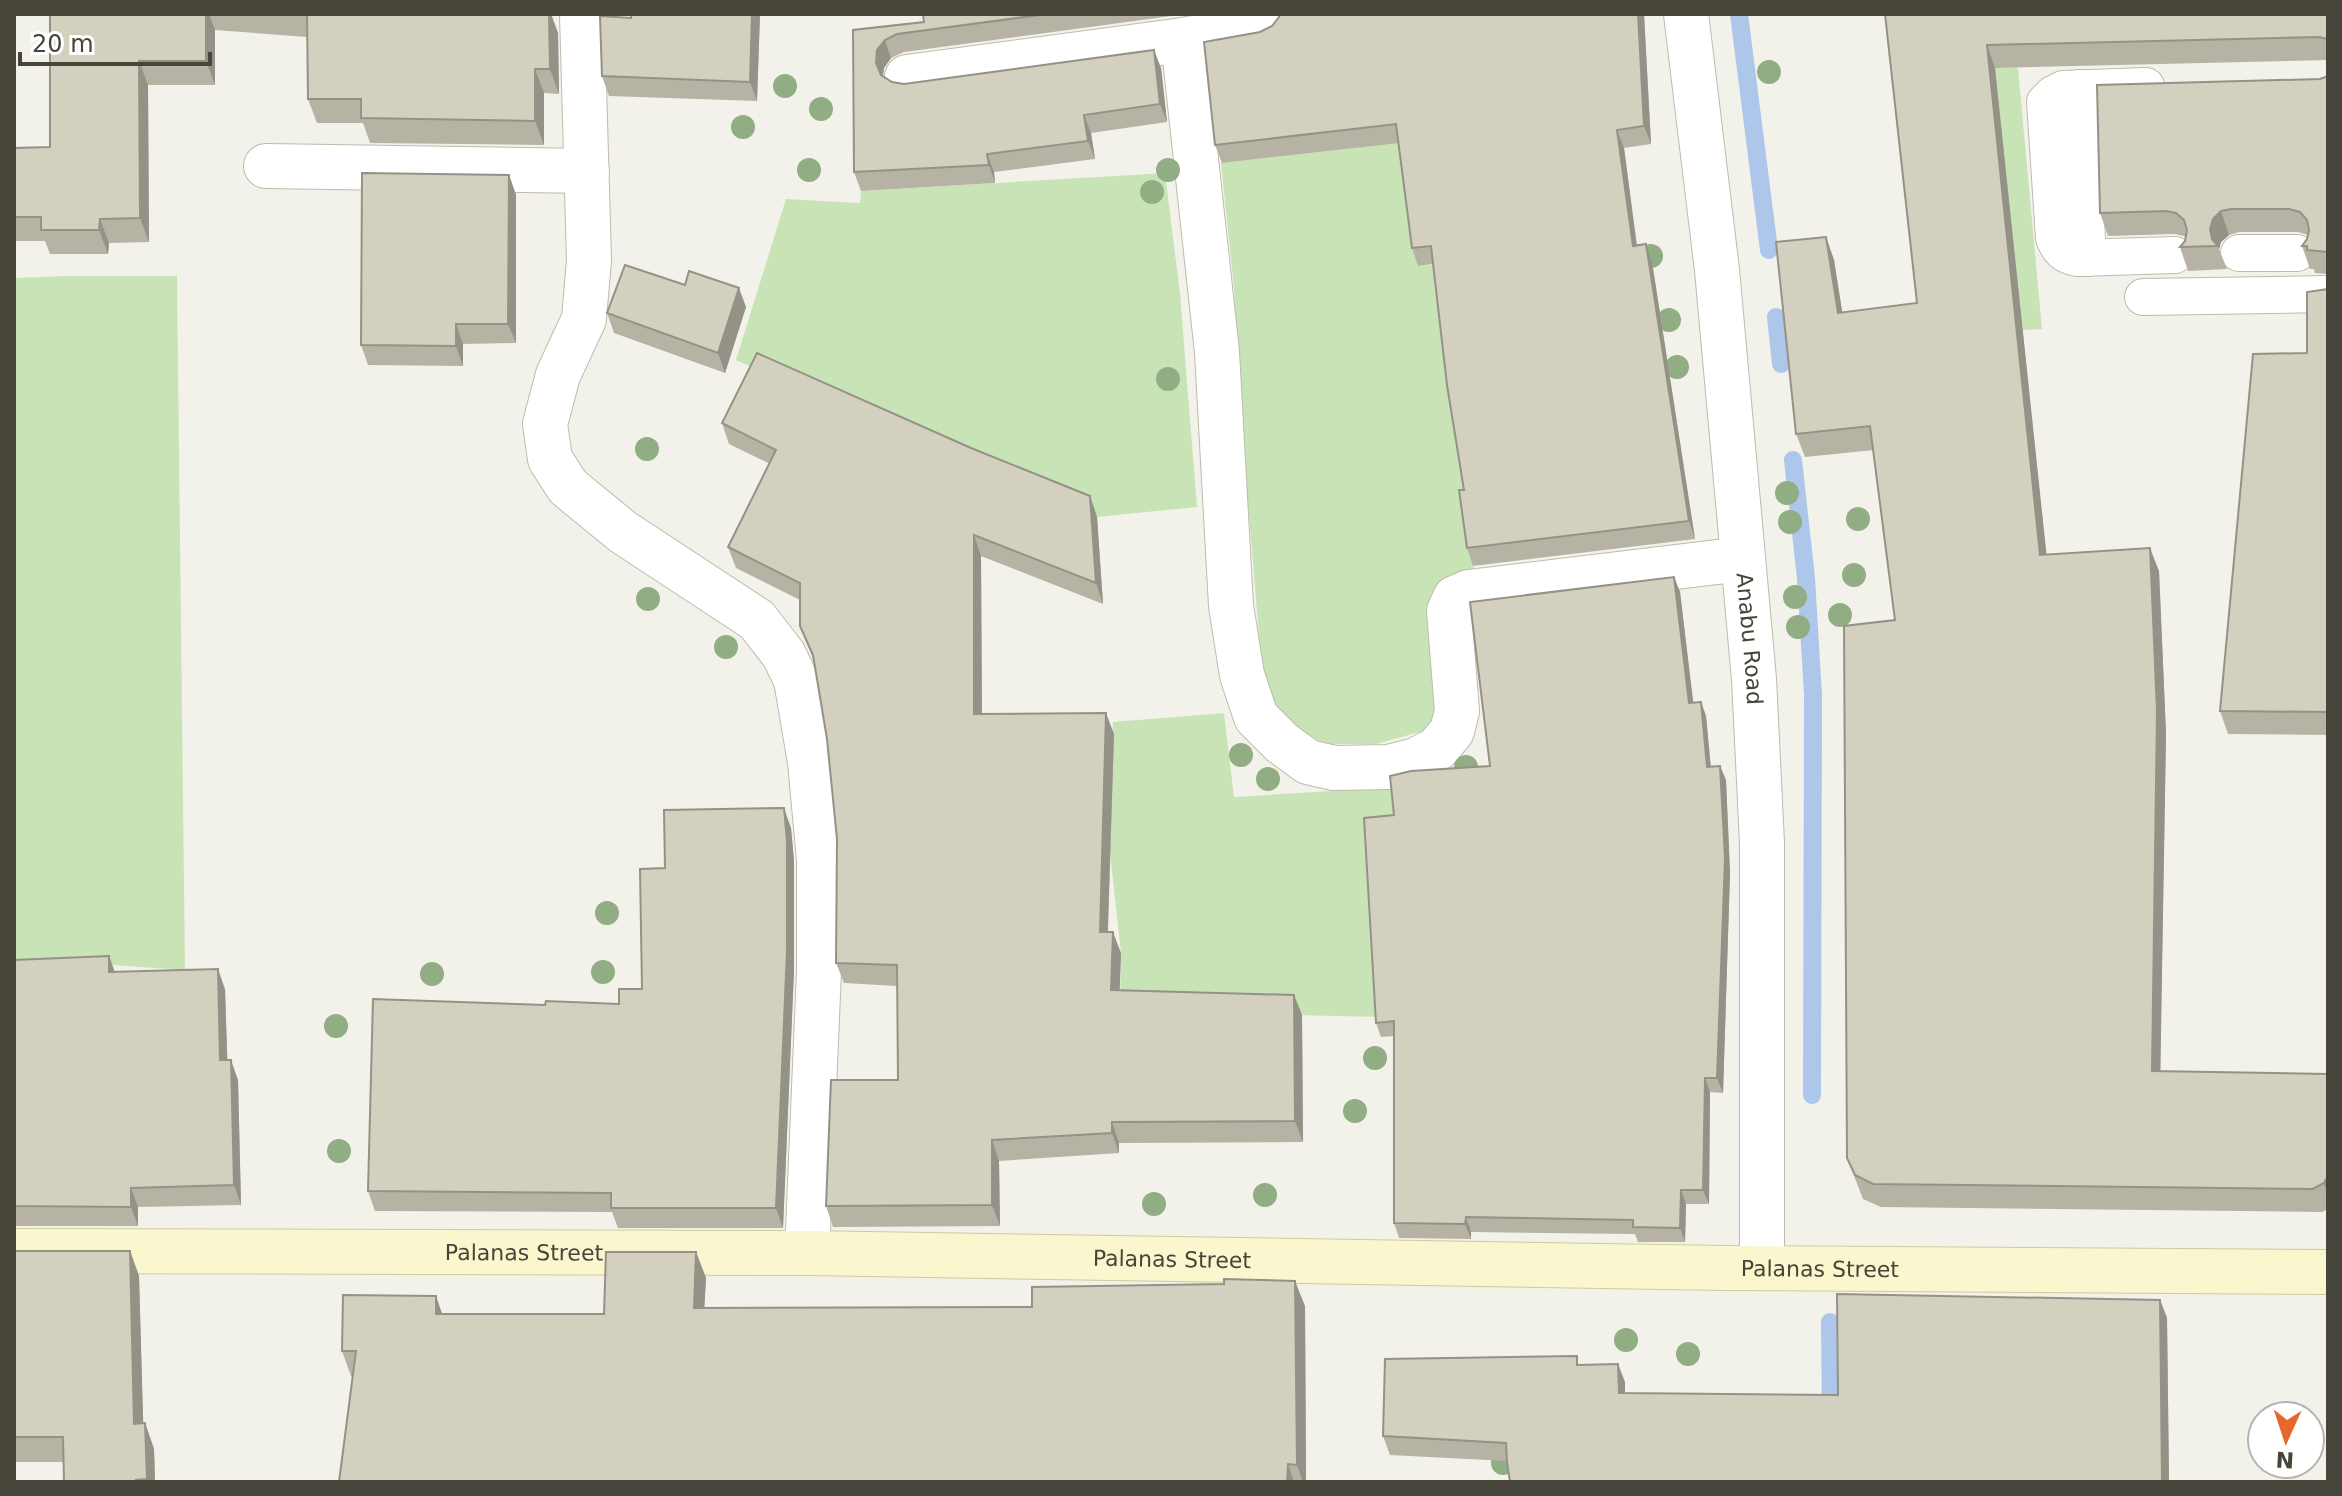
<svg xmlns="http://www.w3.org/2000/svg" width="2342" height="1496" viewBox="0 0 2342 1496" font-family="'DejaVu Sans',sans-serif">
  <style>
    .green { fill: #c8e4b7 }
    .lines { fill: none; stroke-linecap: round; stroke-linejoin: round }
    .stream { stroke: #acc7ea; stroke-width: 18 }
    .service-casing { stroke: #bebbad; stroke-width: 38 }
    .minor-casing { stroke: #bebbad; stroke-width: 46 }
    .tertiary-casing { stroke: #bebbad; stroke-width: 46 }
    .secondary-casing { stroke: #cfca9e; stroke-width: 46 }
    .service { stroke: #fff; stroke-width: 36 }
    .minor { stroke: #fff; stroke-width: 44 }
    .tertiary { stroke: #fff; stroke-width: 44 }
    .secondary { stroke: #faf6ce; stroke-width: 44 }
    .tree { fill: #90ad84 }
    .wall { fill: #b6b3a5 }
    .shaded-wall { fill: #949286 }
    .building { fill: #d4d0c0; stroke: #949286; stroke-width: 2 }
    .labels { text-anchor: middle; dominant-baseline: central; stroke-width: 6; stroke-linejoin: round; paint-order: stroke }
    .street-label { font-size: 22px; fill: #474439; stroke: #fff }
  </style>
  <rect width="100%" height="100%" fill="#f3f2ea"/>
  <!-- green -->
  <g class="green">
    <path d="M1995,67l23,1 24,261 -20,1z"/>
    <path d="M1436,113l-17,153 19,-2 36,306 -32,139 -15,21 -51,14h-50l-36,-18 -21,-22 -8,-44 -15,-182 -12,-190 -13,-125 150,-17z"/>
    <path d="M1165,173l15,121 17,213 -100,10 -119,-49 -242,-108 50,-161 74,4 1,-12z"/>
    <path d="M68,276h109l8,694 -72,-5 -99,-2v-685z"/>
    <path d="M1224,713l10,84 161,-10 4,42 -19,188 -260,-6 1,-58 -11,-100 3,-131z"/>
  </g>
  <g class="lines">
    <!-- stream -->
    <g class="stream">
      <path d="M1739,14l30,236"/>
      <path d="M1776,317l5,47"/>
      <path d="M1793,460l13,118 7,117 -1,400"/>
      <path d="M1830,1322l1,97"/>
    </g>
    <!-- service casing -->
    <g class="service-casing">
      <g id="service">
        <path d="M2146,86l-83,3 -10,5 -8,8 9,136c5,13 10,17 23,20l98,-3"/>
        <path d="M2079,88l9,170"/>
        <path d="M2239,253h58"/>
        <path d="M2143,297l185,-3"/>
      </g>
    </g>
    <!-- minor casing -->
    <g class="minor-casing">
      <g id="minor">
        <path d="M582,14l7,246 -5,59 -26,56 -13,49 5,35 18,28 55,45 134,88 27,35 12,25 14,82 9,98v111l-12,282"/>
        <path d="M1183,40l34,312 14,254 11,69 14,42 26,26 26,19 26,6 54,-1 28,-7 21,-11 15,-18 5,-20 -8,-100 6,-13 14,-6 273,-33"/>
        <path d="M907,77l276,-37 79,-14"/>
        <path d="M266,166l321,5"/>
      </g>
    </g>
    <!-- tertiary casing -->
    <g class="tertiary-casing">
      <g id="tertiary">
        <path id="s1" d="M1686,14l31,256 37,409 8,164v425"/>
      </g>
    </g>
    <!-- secondary casing -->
    <g class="secondary-casing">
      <g id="secondary">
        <path id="s2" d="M14,1251l793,2 919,15 602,4"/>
      </g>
    </g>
    <!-- service -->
    <use href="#service" class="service"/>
    <!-- minor -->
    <use href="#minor" class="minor"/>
    <!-- tertiary -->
    <use href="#tertiary" class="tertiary"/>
    <!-- secondary -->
    <use href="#secondary" class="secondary"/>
  </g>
  <!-- trees -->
  <g class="tree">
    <circle cx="1769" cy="72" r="12"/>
    <circle cx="785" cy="86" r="12"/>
    <circle cx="821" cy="109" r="12"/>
    <circle cx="743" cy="127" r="12"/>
    <circle cx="809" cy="170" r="12"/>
    <circle cx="1168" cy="170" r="12"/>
    <circle cx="1152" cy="192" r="12"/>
    <circle cx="1651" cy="256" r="12"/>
    <circle cx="1669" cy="320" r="12"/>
    <circle cx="1677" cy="367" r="12"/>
    <circle cx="1168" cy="379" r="12"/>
    <circle cx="647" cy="449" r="12"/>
    <circle cx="1787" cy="493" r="12"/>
    <circle cx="1858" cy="519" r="12"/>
    <circle cx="1790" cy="522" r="12"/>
    <circle cx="1854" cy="575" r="12"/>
    <circle cx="1795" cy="597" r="12"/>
    <circle cx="648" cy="599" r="12"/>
    <circle cx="1840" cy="615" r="12"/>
    <circle cx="1798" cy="627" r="12"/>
    <circle cx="726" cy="647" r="12"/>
    <circle cx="1241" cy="755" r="12"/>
    <circle cx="1466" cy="767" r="12"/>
    <circle cx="1268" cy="779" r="12"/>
    <circle cx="607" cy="913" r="12"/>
    <circle cx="603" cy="972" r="12"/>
    <circle cx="432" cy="974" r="12"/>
    <circle cx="336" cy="1026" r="12"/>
    <circle cx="1375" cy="1058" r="12"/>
    <circle cx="1355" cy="1111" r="12"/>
    <circle cx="339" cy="1151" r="12"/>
    <circle cx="1265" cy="1195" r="12"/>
    <circle cx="1154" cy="1204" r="12"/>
    <circle cx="1626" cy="1340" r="12"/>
    <circle cx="1688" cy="1354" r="12"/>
    <circle cx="1503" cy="1463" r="12"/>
  </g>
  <!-- wall -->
  <g class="wall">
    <path d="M50,14h501l7,19 1,61 -15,-1v52l-174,-2 -7,-20h-46l-9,-24 -1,-62 -92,-7v55h-67l1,157 -40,1 -1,11h-58l-5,-13h-31v-93l36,-1z"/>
    <path d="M631,14h129l-3,87 -148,-5 -7,-20 29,-58z"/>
    <path d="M923,14h263l-282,38 -13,6 -7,10 -1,8 9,6 12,2 257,-16 6,54 -76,11 4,26 -101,13 1,11 -134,8 -7,-19 -1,-142 71,-8z"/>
    <path d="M1279,14h365l7,130 -27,4 13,97 9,-1 6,18 43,277 -222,27 -6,-18 -3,-58 -31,-226 -15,2 -6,-18 -13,-105 -177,20 -7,-18 45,-113 12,-6 7,-9z"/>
    <path d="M1885,14h443v46l-333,8 51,486 113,17 7,163 -6,337 168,3v135l-6,3 -441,-5 -18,-8 -7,-18 -9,-23 48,-538 -21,-170 -69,7 -9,-23 30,-197 8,23 8,53 75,-10z"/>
    <path d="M2328,76v198l-13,-1 -1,-4h-4l-8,-23 5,-7 1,-4 -10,-3h-59l-10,3 -8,7 -2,7 8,20 -39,2 -8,-24 5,-6 1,-3 -2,-2 -10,-2 -66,2 -8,-23 220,-134z"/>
    <path d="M509,175l7,20v148l-53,1v22l-95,-1 -7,-20z"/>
    <path d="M685,285l61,22 -21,66 -111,-40 -7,-20z"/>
    <path d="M2328,289v446l-100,-1 -8,-23 87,-358z"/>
    <path d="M722,423l249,25 119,48 7,21 6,87 -122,-48 1,158 132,20 -6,198 13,21 -2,37 175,5 8,20 1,127 -184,1v10l-120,8 1,65 -167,1 -7,-21 72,-126 -1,-94 -53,-3 -8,-20 1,-124 -10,-100 -13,-78 -14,-35v-26l-64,-32 -8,-21 42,-83 -41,-20z"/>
    <path d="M1674,577l6,15 13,111 8,-1 5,14 5,51 9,-1 6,14 4,93 -7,220 -13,-1 -1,112h-23l-1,38h-47l-3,-8 -164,-2v7l-72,-1 -5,-15v-187l-13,1 -5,-14 18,-208 96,-49z"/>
    <path d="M791,828l3,33v109l-11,258h-165l-6,-16 -237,-1 -7,-20 177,-186 74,-1 23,-15z"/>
    <path d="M109,956l6,16 110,17 2,71 11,20 3,125 -103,2v19h-124v-266z"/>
    <path d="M14,1251h116l9,25 4,148 2,-1 9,26 1,33h-91v-20h-50z"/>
    <path d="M696,1252l10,26 -2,30 601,-2 1,176h-967l14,-106h-2l-9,-25 100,-37h162z"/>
    <path d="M2160,1300l7,18 2,164 -662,-21 -117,-6 -7,-19 197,-71 45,17v11l213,2z"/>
  </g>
  <!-- shaded-wall -->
  <g class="shaded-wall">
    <path d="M206,14h3l6,16v55l-9,-24z"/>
    <path d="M549,14h2l7,19 1,61 -9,-25z"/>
    <path d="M752,14h8l-3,87 -7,-19z"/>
    <path d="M1638,14h6l7,130 -7,-18z"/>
    <path d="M885,40l6,18 -7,10 -2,13 -6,-18 1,-13z"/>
    <path d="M1987,45l8,23 54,510 -9,-23z"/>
    <path d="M1154,50l7,18 6,54 -7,-18z"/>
    <path d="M139,61l9,24 1,157 -9,-24z"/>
    <path d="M535,69l9,24v52l-9,-24z"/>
    <path d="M1084,115l7,18 4,26 -7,-18z"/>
    <path d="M1617,130l7,18 15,116 -6,-18z"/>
    <path d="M987,154l7,18 1,11 -6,-18z"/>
    <path d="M509,175l7,20v148l-8,-19z"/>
    <path d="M2221,211l8,24 -8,7 -2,7 -7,-10 -2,-10 3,-10z"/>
    <path d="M100,219l9,24 -1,11 -9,-24z"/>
    <path d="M1826,237l8,23 12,76 -8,-23z"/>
    <path d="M1646,244l6,18 43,277 -6,-18z"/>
    <path d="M739,288l7,19 -21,66 -7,-20z"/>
    <path d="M456,324l7,20v22l-7,-20z"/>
    <path d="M1090,496l7,21 6,87 -7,-21z"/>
    <path d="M974,535l7,21 1,179 -8,-21z"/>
    <path d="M2150,548l9,23 7,163 -6,361 -8,-24z"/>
    <path d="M1674,577l6,15 15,125 -6,-14z"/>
    <path d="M1701,702l5,14 6,66 -5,-15z"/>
    <path d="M1106,713l8,21 -7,218 -7,-20z"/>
    <path d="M1720,766l6,14 4,93 -7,220 -6,-15z"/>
    <path d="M784,808l7,20 3,33v109l-11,258 -7,-20z"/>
    <path d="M1113,932l8,21 -2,58 -8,-21z"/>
    <path d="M109,956l7,20 -7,-4z"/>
    <path d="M218,969l7,20 3,90 -8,-19z"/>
    <path d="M1294,995l8,20 1,127 -8,-21z"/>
    <path d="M231,1060l7,20 3,125 -7,-20z"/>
    <path d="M1705,1078l5,14 -1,112 -6,-14z"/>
    <path d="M1112,1122l7,21v10l-7,-20z"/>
    <path d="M992,1140l7,21 1,65 -8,-21z"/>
    <path d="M2328,1176v19l-4,-12z"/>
    <path d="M131,1188l7,19v19l-7,-19z"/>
    <path d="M1681,1190l5,14 -1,38 -5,-14z"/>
    <path d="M1466,1217l5,15v7l-6,-15z"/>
    <path d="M130,1251l9,25 5,173 -10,-25z"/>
    <path d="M696,1252l10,26 -3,55 -9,-25z"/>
    <path d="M1295,1281l10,25 1,176h-3l-6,-17z"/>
    <path d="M436,1296l9,26 -9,-8z"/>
    <path d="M2160,1300l7,18 2,164h-7z"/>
    <path d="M1618,1364l7,18v30l-6,-19z"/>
    <path d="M145,1423l9,26 1,33h-7l-1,-3z"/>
    <path d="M1288,1464l6,18h-7z"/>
  </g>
  <!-- building -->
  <g class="building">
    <path d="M50,14h156v47h-67l1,157 -40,1 -1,11h-58v-13h-27v-69l36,-1z"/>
    <path d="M307,14h242l1,55h-15v52l-174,-3v-19h-53z"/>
    <path d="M631,14h121l-2,68 -148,-6 -2,-60 31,2z"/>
    <path d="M923,14h124l-150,20 -12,6 -8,10 -1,13 5,12 11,7 12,2 250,-34 6,54 -76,11 4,26 -101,13 2,11 -135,7 -1,-142 71,-8z"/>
    <path d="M1279,14h359l6,112 -27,4 16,116 13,-2 43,277 -222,27 -8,-58h5l-17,-105 -16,-139 -19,2 -16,-124 -181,21 -11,-103 56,-10 12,-6 7,-9z"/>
    <path d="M1885,14h443v25l-9,-2 -332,8 53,510 110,-7 7,163 -5,360 176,3v102l-4,7 -11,6 -440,-5 -18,-9 -8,-17 -3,-532 51,-6 -25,-194 -74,8 -20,-192 50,-5 12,76 79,-10z"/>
    <path d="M2328,76v176l-21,-2v-4h-5l5,-7 2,-9 -2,-10 -7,-8 -11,-3h-58l-10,2 -8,8 -3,10 2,10 6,7 -38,1 5,-6 2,-11 -3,-10 -8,-7 -10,-2 -66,2 -3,-128 223,-6z"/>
    <path d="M362,173l147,2 -1,149h-52v22l-95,-1z"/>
    <path d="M625,265l60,20 4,-14 50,17 -21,65 -111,-40z"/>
    <path d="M2328,289v423l-108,-1 33,-357 54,-1v-61z"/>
    <path d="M757,353l214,95 119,48 6,87 -122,-48v179l132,-1 -6,219h13l-2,58 183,5 1,126 -183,1v11l-120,7v65l-166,1 5,-126h67l-1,-115 -61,-2 1,-124 -10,-100 -14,-84 -13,-29v-43l-72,-36 48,-97 -54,-27z"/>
    <path d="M1674,577l15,126 12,-1 6,65 13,-1 5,92 -8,220h-12l-2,112h-22l-1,38 -47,-1v-7l-167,-3 -1,7 -71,-1v-202l-18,2 -12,-205 30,-3 -4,-39 21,-5 79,-5 -20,-164z"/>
    <path d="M784,808l3,33v110l-11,257h-165v-15l-243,-2 5,-192 172,6 1,-4 73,3v-15h23l-2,-120 25,-1 -1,-58z"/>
    <path d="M109,956v16l109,-3 2,91h11l3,125 -103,3v19l-117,-1v-246z"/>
    <path d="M14,1251h116l4,173 11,-1 2,56 -11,1v2h-72l-1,-45h-49z"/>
    <path d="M606,1252h90l-2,56 338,-1v-20l192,-3v-5l71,2 2,184 -9,-1 -1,18h-948l17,-131h-14l1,-56 93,1v18h168z"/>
    <path d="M1837,1294l323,6 2,182h-652l-3,-20 -1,-19 -123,-7 2,-77 192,-3v9l41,-1 1,29 219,2z"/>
  </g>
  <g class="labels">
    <!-- street labels -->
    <g class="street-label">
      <text stroke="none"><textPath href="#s1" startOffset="628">Anabu Road</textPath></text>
      <text stroke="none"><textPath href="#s2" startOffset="510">Palanas Street</textPath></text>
      <text stroke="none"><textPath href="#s2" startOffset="1158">Palanas Street</textPath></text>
      <text stroke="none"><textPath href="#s2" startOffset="1806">Palanas Street</textPath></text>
    </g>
  </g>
  <!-- border -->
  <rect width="2342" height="1496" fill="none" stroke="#474439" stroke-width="32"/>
  <!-- north arrow -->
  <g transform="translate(2286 1440) rotate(183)"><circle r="38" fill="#ffffff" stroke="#b5b4b0" stroke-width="2"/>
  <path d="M0-6L14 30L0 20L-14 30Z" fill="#e6682e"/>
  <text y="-12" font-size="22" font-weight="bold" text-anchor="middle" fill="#474439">N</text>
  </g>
  <!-- scale -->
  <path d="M20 52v12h190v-12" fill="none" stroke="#474439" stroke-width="4"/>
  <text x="32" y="52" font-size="24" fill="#474439" stroke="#ffffff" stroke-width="6" paint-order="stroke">20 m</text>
</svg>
